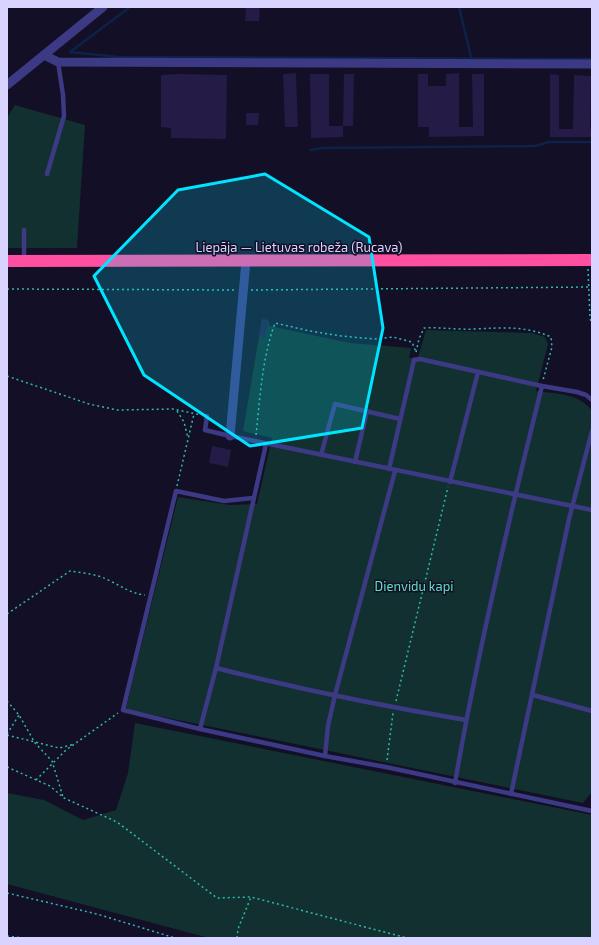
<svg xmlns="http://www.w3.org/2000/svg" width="599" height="945" viewBox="0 0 599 945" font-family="'Exo 2',sans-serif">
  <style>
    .green { fill: #12302f }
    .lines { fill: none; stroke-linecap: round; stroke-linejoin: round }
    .stream { stroke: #0c2248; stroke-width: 2.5 }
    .building { fill: #241b47 }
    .path { stroke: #2fb8b0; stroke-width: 1.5; stroke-dasharray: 2 3; stroke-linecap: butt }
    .lane { stroke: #3d3a85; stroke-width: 4.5 }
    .street { stroke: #3d3a85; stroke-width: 9 }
    .highway { stroke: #ff4fa3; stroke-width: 12 }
    .marked { fill: #00e5ff; fill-opacity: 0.2; stroke: #00e5ff; stroke-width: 3; stroke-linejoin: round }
    .labels { text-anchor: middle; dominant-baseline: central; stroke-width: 3; stroke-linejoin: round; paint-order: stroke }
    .street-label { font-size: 13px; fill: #d9d4ff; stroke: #130f26 }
    .park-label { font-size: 13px; fill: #5fe0c0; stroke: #130f26 }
  </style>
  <rect width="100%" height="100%" fill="#130f26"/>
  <!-- green -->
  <g class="green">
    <path d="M15,105l70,20 -8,123h-70v-130z"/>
    <path d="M262,319l6,1 2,6 80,17 61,5 -2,10 9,-1 8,-27 106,3 13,4 3,7 -12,47c21,3 43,2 56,20v381l-9,11 -454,-93 -3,-3 52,-210 52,8 27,-1 15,-66 -29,-7z"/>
    <path d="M135,723l457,92v123h-383l-202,-54v-91l37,7 39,20 33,-10 12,-37z"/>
  </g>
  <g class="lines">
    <!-- stream -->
    <g class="stream">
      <path d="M130,7l-60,45 49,5 473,2"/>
      <path d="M459,7l12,50"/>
      <path d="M311,150l11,-2 213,-2 14,-4h43"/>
    </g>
  </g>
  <!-- building -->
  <g class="building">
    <path d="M246,7h14l-1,14h-14z"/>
    <path d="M296,73l2,54h-13l-2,-53z"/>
    <path d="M459,73v54h14l-1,-53h12v62l-55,1v-10h-11v-53h10v12h18v-12z"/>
    <path d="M176,74l51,1 -1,64 -55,-1v-10l-10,-1v-52z"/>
    <path d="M310,74h19v52h14v11l-32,1z"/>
    <path d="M344,74h10l-1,52h-10z"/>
    <path d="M550,74l9,1v54h14l1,-54 17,1 -1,53h2v8h-42z"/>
    <path d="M246,113h13l-1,12h-12z"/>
    <path d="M262,319l6,1 -3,18 -6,-2z"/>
    <path d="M212,446l19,4 -3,17 -19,-4z"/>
  </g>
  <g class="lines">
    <!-- path -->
    <g class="path">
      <path d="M588,269l2,49 2,7"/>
      <path d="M7,289l228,1"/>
      <path d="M251,290l341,-3"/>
      <path d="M416,352l3,-13 5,-11c17,-1 33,2 50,1 29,-1 49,-4 77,8l1,10 -9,33"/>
      <path d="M7,376l82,28 28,6 56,-1 28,6"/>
      <path d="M177,411l7,11 4,16"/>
      <path d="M256,435c4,-37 6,-77 19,-112l35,8 31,5 33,3 19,-2 19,5 4,10"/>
      <path d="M177,486l17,-72"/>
      <path d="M7,614l63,-43c13,2 28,3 40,10 13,6 20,12 35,14"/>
      <path d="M7,701l12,14 16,28 17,18 11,36"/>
      <path d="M396,701l52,-214"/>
      <path d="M7,734l12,-19"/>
      <path d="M7,735l52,13 16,-4"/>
      <path d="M387,760l6,-47"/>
      <path d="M7,767l43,19 14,12 53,24 100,76 34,-1 156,41"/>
      <path d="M36,780l30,-30 52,-37"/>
      <path d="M7,893l90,21 78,24"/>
      <path d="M7,936l16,2"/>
      <path d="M237,938l1,-9 13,-32"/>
    </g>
    <!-- lane -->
    <g class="lane">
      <path d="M47,174l17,-58 -1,-21 -5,-33"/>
      <path d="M24,260v-30"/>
      <path d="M207,416l-2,14 25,6 362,74"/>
      <path d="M321,455l14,-51 65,15"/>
      <path d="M355,462l12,-51"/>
      <path d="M389,469l25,-109 6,-1 122,27 35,6 9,3 6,5"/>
      <path d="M450,482l28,-110"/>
      <path d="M253,498l-29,3 -48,-10 -53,219 77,19 125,27 61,11 206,44"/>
      <path d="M216,668c83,21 166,38 250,52"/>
      <path d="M533,695l59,16"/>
      <path d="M200,729l16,-61 50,-224"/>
      <path d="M325,756l3,-30 7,-31 60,-224"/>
      <path d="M455,783c23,-133 54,-265 87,-397"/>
      <path d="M511,794l58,-275 23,-88"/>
    </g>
    <!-- street -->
    <g class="street">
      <path d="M44,55l14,7 534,2"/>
      <path d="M7,85l96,-78"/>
      <path d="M230,436l16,-175"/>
    </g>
    <!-- highway -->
    <path class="highway" d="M7,261l585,-1"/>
  </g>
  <!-- marked area -->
  <path class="marked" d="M265,174l104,63 14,91 -21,100 -112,18 -106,-71 -50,-99 84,-86z"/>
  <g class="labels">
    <!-- street labels -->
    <g class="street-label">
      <text x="299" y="247">Liepāja — Lietuvas robeža (Rucava)</text>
    </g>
    <!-- park labels -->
    <g class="park-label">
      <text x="414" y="586">Dienvidu kapi</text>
    </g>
  </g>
  <!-- border -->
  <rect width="599" height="945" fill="none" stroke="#d9d4ff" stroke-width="16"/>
</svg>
